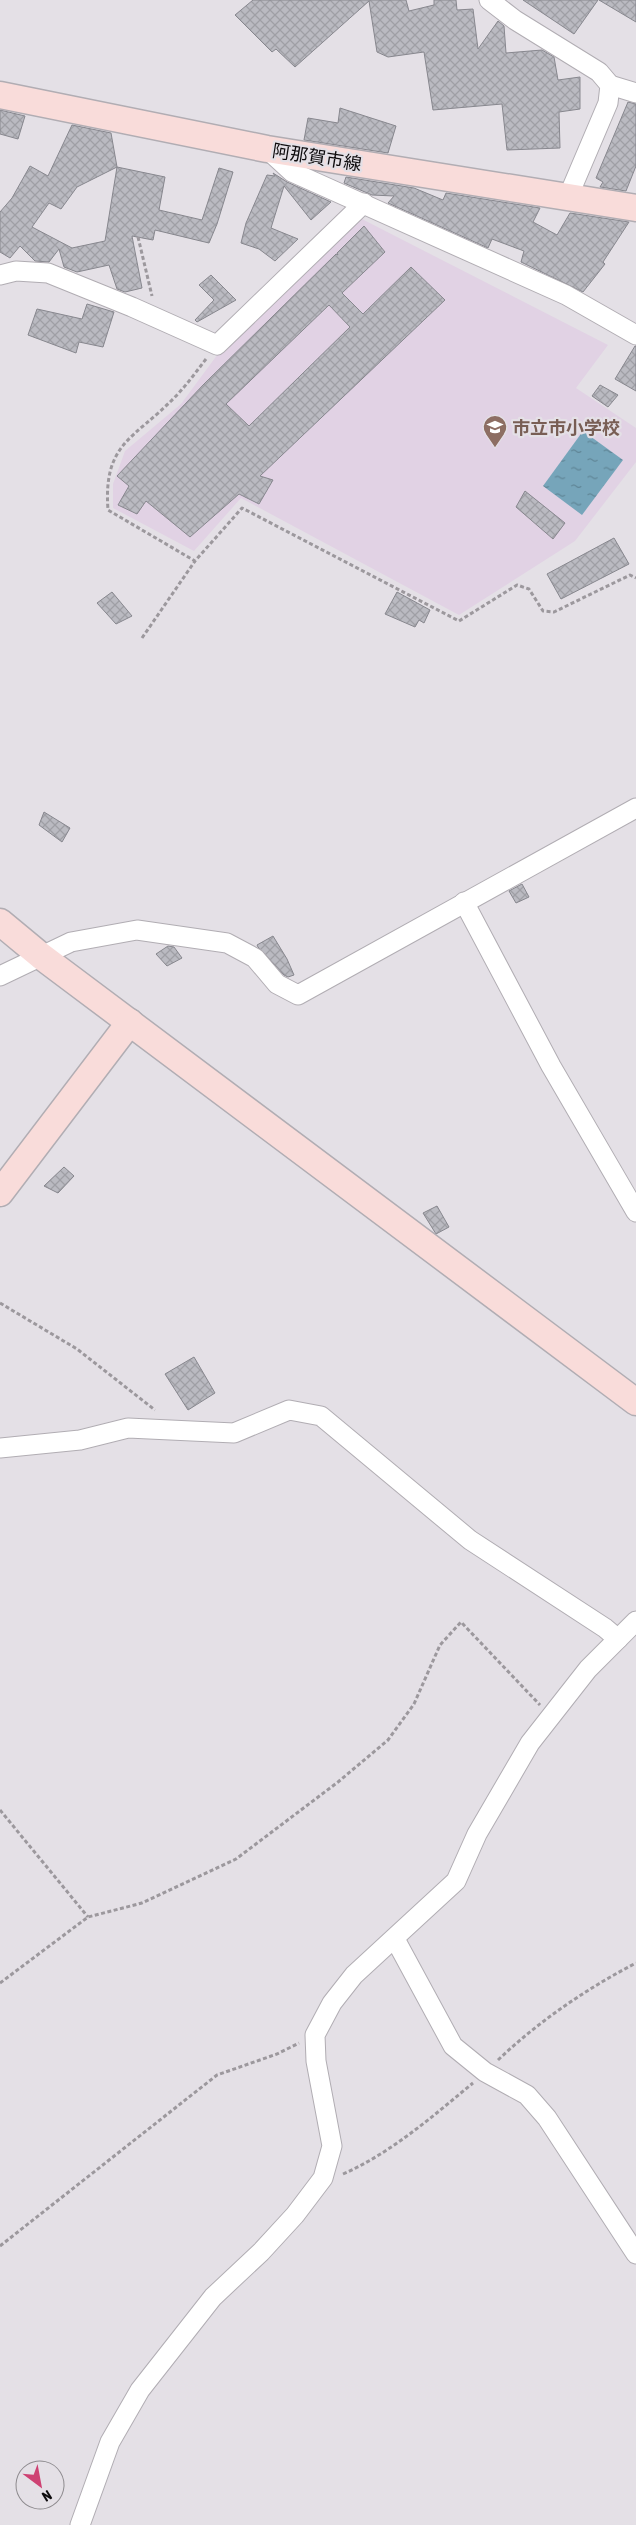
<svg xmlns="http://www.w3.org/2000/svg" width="636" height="2525" viewBox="0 0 636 2525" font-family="'Asap Condensed','Noto Sans JP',sans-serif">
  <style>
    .education { fill: #e1d2e4 }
    .water { fill: url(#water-ripples) }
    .building { fill: url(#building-cross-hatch); stroke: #87878e; fill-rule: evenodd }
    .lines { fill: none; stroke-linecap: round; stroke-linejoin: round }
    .street-casing { stroke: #b1adb3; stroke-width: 21 }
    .secondary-casing { stroke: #b1adb3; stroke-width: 29 }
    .path { stroke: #9c989d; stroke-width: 3; stroke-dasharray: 4 2.5; stroke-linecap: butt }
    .street { stroke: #fff; stroke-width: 19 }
    .secondary { stroke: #f9dcda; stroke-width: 26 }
    .labels { text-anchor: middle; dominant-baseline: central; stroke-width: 4.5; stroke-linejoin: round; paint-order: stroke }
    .street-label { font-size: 18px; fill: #0d0b0d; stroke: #e4e0e6 }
    .education-label { font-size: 18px; font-weight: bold; fill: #785e54; stroke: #e4e0e6; text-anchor: start }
  </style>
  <defs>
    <pattern id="water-ripples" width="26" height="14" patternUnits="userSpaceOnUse" patternTransform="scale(1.25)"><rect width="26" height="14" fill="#76a5ba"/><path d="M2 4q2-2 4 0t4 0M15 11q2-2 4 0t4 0" fill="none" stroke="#5f8596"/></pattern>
    <pattern id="building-cross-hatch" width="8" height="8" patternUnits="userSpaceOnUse" patternTransform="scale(1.25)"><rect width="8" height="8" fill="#babac1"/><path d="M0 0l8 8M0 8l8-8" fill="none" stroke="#9f9fa5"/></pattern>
  </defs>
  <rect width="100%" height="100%" fill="#e4e0e6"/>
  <!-- education -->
  <path class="education" d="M358,217l250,128 -32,43 60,40v34l-61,79 -116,74 -218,-117 -47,53 -81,-43v-24l12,-33 56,-47 45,-61z"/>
  <!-- water -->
  <path class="water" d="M583,431l40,29 -41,55 -39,-29z"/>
  <!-- building -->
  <g class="building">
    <path d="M253,0h153l3,11 25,-6v-5h22l1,10 16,-1 5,40 20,-28 6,5 2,27 36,-3 12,7 4,23 22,-3v32l-21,3 1,36 -53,2 -5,-46 -69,6 -9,-58 -36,5 -11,-5 -8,-51 -74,66 -19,-18 -4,3 -37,-37z"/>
    <path d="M523,0h75l-24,34z"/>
    <path d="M599,0h37v22z"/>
    <path d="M628,102l8,2v62l-10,25 -26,-4 3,-5 -7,-4z"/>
    <path d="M340,108l56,18 -8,27 -84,-13 4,-22 30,5z"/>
    <path d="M0,110l25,6 -7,23 -18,-5z"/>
    <path d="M72,125l39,8 6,34 48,10 -6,33 43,10 17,-52 14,4 -16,52 -8,19 -54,-13 -2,10 -21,-4 10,52 -17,4 -8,-3 -8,-24 -32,7 -13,-5 -5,-18 -10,13 -14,-1 -15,-15 -10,12 -10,-6v-40l12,-14 18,-32 18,10zM117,167l-12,74 -33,7 -40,-21 17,-24 12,6 16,-22z"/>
    <path d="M273,173l14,9 44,20 -20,18 -27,-34 -13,42 27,11 -23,22 -16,-12 -18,-6 5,-20 21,-48 8,1z"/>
    <path d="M346,177l68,11 29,12 3,-7 94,15 -7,14 24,13 13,-22 59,9 -26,40 2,2 -22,28 -62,-30 3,-11 -32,-12 -4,9 -100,-45 6,-7 -22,-1 -28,-12z"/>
    <path d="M364,226l21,26 -43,41 21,21 48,-47 34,33 -185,176 13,4 -14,24 -20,-10 -49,43 -44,-36 -9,13 -19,-9 11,-19 -12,-10 87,-92 132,-130 2,1 -1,-2zM329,305l21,22 -101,99 -23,-22z"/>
    <path d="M211,275l25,25 -39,22 -2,-2 19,-20 -15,-15z"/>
    <path d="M87,304l27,8 -11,35 -24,-5 -3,11 -48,-18 9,-26 45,10z"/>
    <path d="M635,346h1v45l-21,-12z"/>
    <path d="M600,385l18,10 -10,12 -16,-11z"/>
    <path d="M525,491l40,32 -12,16 -37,-32z"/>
    <path d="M614,538l15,26 -68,35 -14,-25z"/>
    <path d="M112,592l20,24 -16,8 -19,-21z"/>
    <path d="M397,592l33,18 -6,13 -5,-3 -4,7 -30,-13z"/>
    <path d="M44,812l26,16 -8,14 -23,-17z"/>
    <path d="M522,884l7,13 -13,6 -7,-12z"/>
    <path d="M273,936l14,23 7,16 -6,2 -4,-2 -26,-28 -1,-2z"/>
    <path d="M168,946l6,1 8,11 -15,8 -11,-12z"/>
    <path d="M64,1167l10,9 -16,17 -14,-7z"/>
    <path d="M437,1206l12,21 -13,7 -13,-21z"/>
    <path d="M194,1357l21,36 -27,17 -23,-36z"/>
  </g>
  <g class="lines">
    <!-- street casing -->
    <g class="street-casing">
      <g id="street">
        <path d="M489,0l26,20 84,52 11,13 -2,18 -40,94"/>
        <path d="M610,85l26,8"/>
        <path d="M267,149l25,23 274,123 70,40"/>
        <path d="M0,275l16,-4 32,2 84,34 85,38 147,-142"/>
        <path d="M464,902l87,164 85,146"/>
        <path d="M0,976l71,-34 66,-12 90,13 28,15 22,26 21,11 338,-187"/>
        <path d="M0,1448l80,-8 48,-12 106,5 55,-23 32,6 149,124 135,88 13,11"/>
        <path d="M395,1939l58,107 32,26 42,23 20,23 89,136"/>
        <path d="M80,2525l30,-83 30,-52 73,-93 48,-45 34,-37 28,-37 9,-32 -16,-85 -1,-26 17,-32 22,-28 102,-94 21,-47 53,-91 58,-74 48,-48"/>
      </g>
    </g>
    <!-- secondary casing -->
    <g class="secondary-casing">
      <g id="secondary">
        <path d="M0,95l267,54 369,59"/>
        <path d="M0,922l41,34 595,446"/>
        <path d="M0,1193l130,-171"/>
      </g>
    </g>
    <!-- path -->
    <g class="path">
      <path d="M138,237l14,59"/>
      <path d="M206,359c-10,13 -20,27 -32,39 -40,41 -71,45 -66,112l87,51 47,-53 217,113 58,-36 12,4 14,22 11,1 76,-37 6,3"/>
      <path d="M142,638l53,-77"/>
      <path d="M0,1303l77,46 78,61"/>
      <path d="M0,1810l88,107"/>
      <path d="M0,1983l88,-66 54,-14 94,-44 102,-77 50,-42 26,-36 26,-59 21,-23 79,83"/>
      <path d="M498,2060c41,-39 88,-71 138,-97"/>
      <path d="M343,2174c48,-21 90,-58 130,-91"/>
      <path d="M0,2246l217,-171 60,-21 22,-11"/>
    </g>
    <!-- street -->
    <use href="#street" class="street"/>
    <!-- secondary -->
    <use href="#secondary" class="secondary"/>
  </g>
  <!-- icons -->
  <defs>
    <g id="school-pin" transform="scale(1.25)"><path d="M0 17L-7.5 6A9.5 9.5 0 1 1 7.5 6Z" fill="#8d6e63" stroke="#e4e0e6"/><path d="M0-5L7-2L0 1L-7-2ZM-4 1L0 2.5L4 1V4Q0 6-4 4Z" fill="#fff"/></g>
  </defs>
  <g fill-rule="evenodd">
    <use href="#school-pin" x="495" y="427"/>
  </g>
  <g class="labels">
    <!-- street labels -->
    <g class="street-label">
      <text transform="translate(317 157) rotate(9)">阿那賀市線</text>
    </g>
    <!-- education labels -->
    <g class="education-label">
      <text x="512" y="427">市立市小学校</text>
    </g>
  </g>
  <!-- north arrow -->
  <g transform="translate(40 2485) rotate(148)"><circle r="24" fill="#e4e0e6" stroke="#8e8b8f"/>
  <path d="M0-4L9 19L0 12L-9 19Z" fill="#ce4273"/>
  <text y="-8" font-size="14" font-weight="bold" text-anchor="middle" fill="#0d0b0d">N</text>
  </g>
</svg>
